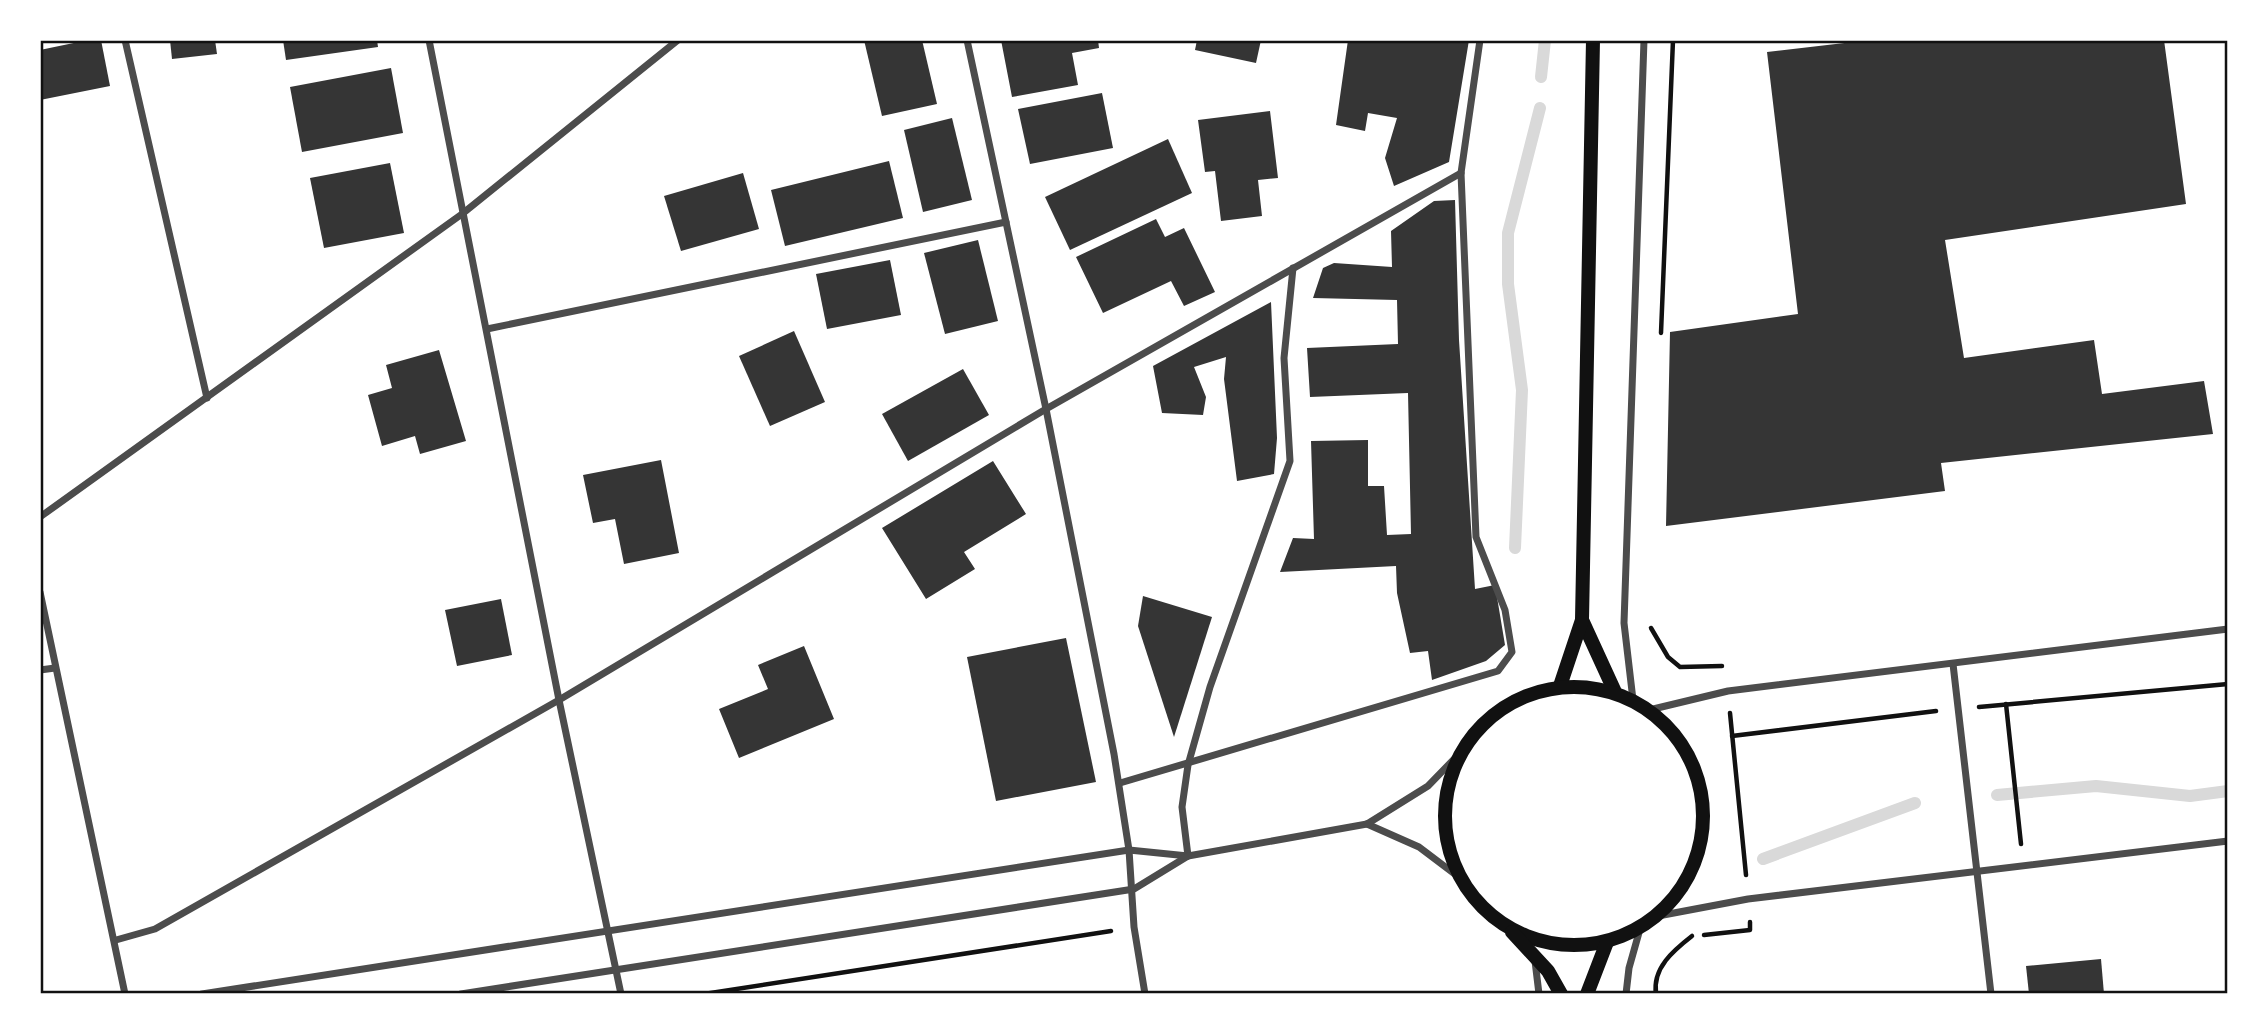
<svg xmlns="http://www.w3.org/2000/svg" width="2268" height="1034" viewBox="0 0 2268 1034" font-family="'Noto Sans',sans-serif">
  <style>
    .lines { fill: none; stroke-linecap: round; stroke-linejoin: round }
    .stream { stroke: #d9d9d9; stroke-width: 12 }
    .building { fill: #353535 }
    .path { stroke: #111; stroke-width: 4.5 }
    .minor { stroke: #4c4c4c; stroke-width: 7 }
    .secondary { stroke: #111; stroke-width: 14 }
    .neatline { fill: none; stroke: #111; stroke-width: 2.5 }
  </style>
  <rect width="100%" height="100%" fill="#fff"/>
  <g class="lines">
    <!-- stream -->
    <g class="stream">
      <path d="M1541,77l4,-37"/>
      <path d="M1515,548l7,-158 -14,-106v-51l32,-125"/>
      <path d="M1997,795l99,-9 94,10 38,-5"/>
      <path d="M1763,859l152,-56"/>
    </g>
  </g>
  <!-- building -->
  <g class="building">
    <path d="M88,40h13l9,46 -70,14v-50z"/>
    <path d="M170,40h45l2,14 -45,5z"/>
    <path d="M283,40h94l1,7 -92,13z"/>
    <path d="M864,40h58l15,64 -55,12z"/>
    <path d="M1001,40h97l1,8 -27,5 6,32 -66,12z"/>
    <path d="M1197,40h64l-5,23 -61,-13z"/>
    <path d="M1348,40h121l-20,122 -55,24 -9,-28 12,-40 -29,-5 -3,18 -29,-6z"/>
    <path d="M1870,40h294l22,164 -241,36 19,118 130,-18 8,54 102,-13 9,53 -272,29 4,28 -279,35 4,-194 128,-18 -31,-262z"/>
    <path d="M391,68l12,65 -101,19 -12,-65z"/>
    <path d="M1102,93l11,55 -83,16 -12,-55z"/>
    <path d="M1270,111l8,67 -20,2 4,36 -41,5 -6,-50 -10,1 -7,-52z"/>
    <path d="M952,118l20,82 -49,12 -19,-82z"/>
    <path d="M1168,139l24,54 -122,57 -25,-53z"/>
    <path d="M889,161l14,57 -118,28 -14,-56z"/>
    <path d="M390,163l14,70 -80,15 -14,-70z"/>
    <path d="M743,173l16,56 -78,22 -17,-55z"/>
    <path d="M1455,200l4,140 16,249 20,-4 10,60 -19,16 -54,19 -4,-29 -18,2 -13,-60 -1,-27 -116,6 13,-34 21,1 -3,-98 57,-1v46h16l3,49 24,-1 -3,-141 -98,4 -3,-49 91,-4 -1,-44 -84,-2 10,-30 11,-5 58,4 -1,-36 43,-30z"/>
    <path d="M1156,219l9,18 19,-9 31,64 -31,14 -13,-25 -68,32 -27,-56z"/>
    <path d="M978,240l20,81 -53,13 -21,-81z"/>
    <path d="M890,260l11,55 -74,14 -11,-55z"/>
    <path d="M1271,302l6,136 -3,36 -37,7 -13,-102 2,-22 -32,10 12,30 -3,18 -41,-2 -9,-47z"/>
    <path d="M794,331l31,71 -55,24 -31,-70z"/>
    <path d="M439,350l27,91 -46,13 -5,-18 -33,10 -14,-51 24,-7 -6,-23z"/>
    <path d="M963,369l26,46 -81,46 -26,-47z"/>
    <path d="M661,460l18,93 -55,11 -9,-45 -22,4 -10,-48z"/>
    <path d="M993,461l33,53 -62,38 11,17 -49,30 -44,-71z"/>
    <path d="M1143,596l69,21 -38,120 -36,-111z"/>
    <path d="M501,599l11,56 -55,11 -12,-56z"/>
    <path d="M1066,638l30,144 -100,19 -29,-144z"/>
    <path d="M804,646l30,73 -95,39 -20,-49 49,-20 -10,-24z"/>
    <path d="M2101,959l3,35h-75l-3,-28z"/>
  </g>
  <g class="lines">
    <!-- path -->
    <g class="path">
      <path d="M1661,333l12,-293"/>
      <path d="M1651,628l17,29 12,10 42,-1"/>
      <path d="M2006,704l15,140"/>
      <path d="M1979,707l249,-23"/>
      <path d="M1730,713l16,162"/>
      <path d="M1732,736l204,-25"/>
      <path d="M1704,935l46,-5v-8"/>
      <path d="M704,994l407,-63"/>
      <path d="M1656,994c-4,-26 18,-44 36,-58"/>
    </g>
    <!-- minor -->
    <g class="minor">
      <path d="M125,40l82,358"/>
      <path d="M429,40l130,660 62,294"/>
      <path d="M967,40l79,369 68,345 15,96 5,77 11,67"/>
      <path d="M487,329l519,-107"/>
      <path d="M40,517l422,-303 216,-174"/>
      <path d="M40,592l85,402"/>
      <path d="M1953,664l38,330"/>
      <path d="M40,670l15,-2"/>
      <path d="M1633,700l-9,-77 20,-583"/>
      <path d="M1649,710l79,-19 500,-62"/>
      <path d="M1120,783l378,-112 14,-19 -7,-42 -29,-73 -15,-364 19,-133"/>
      <path d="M1367,824l52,23 41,31"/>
      <path d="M1188,856l-6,-49 6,-42 22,-78 80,-226 -6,-103 9,-90"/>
      <path d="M1658,916l90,-17 480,-58"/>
      <path d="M116,940l39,-11 404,-229 487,-291 415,-236"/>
      <path d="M1535,961l4,33"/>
      <path d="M202,994l927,-144 59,6 179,-32 61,-38 31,-32"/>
      <path d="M461,994l673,-105 54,-33"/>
      <path d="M1626,994l3,-26 11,-39"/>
    </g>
    <!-- secondary -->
    <g class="secondary">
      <path d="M1582,620l33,72"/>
      <path d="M1560,686l22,-66 11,-580"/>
      <circle cx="1574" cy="816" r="129"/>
      <path d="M1512,932l36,39 13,23"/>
      <path d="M1587,994l20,-52"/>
    </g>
  </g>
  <!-- border -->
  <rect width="2268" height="1034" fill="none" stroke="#ffffff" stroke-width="84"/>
  <rect x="42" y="42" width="2184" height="950" class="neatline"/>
</svg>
